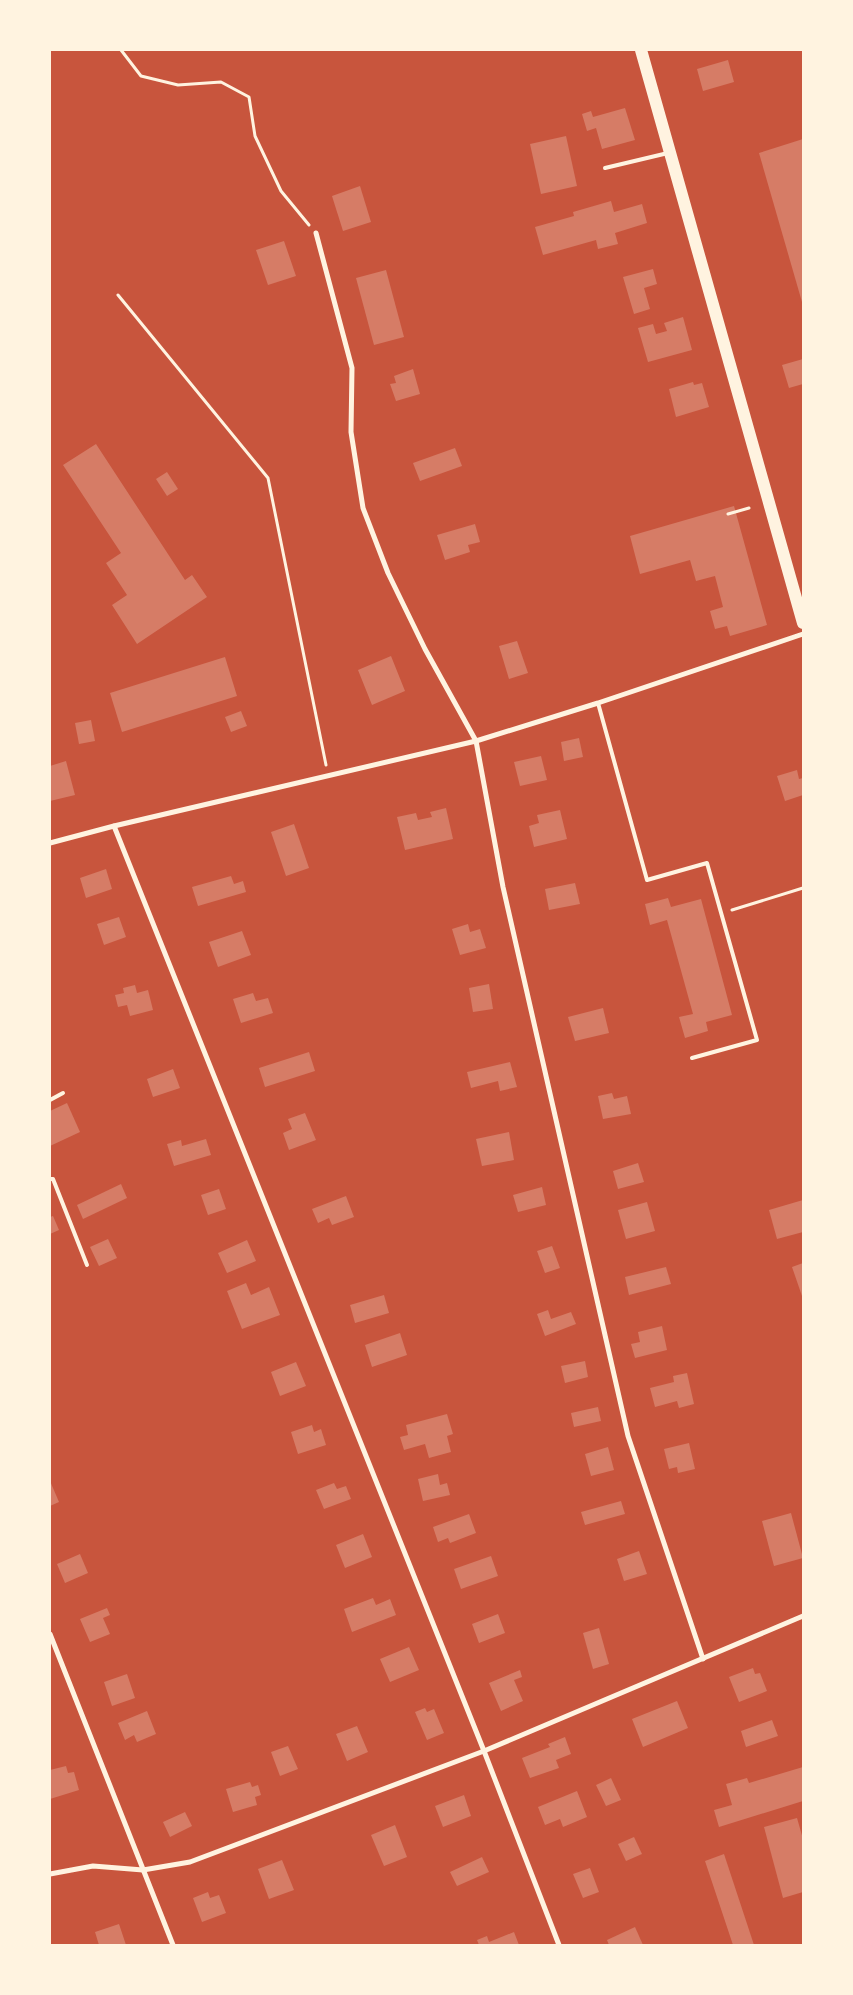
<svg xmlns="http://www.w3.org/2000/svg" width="853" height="1995" viewBox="0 0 853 1995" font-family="'Exo 2',sans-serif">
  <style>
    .building { fill: #d67c66 }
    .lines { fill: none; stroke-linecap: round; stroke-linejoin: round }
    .path { stroke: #fff3e0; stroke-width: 3 }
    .service { stroke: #fff3e0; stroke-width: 4 }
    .minor { stroke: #fff3e0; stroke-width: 5 }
    .primary { stroke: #fff3e0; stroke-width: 12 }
  </style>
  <rect width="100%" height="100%" fill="#c8553d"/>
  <!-- building -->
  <g class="building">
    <path d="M728,60l6,22 -31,9 -6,-22z"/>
    <path d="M625,108l10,32 -33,9 -6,-21 -9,3 -5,-17 9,-3 2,6z"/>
    <path d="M566,136l11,50 -36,8 -11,-50z"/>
    <path d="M803,139v163h-1l-43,-149z"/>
    <path d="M360,186l11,36 -28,9 -11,-35z"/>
    <path d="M611,201l3,11 28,-8 5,19 -32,10 3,11 -20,5 -2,-9 -53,15 -8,-28 39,-11 -1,-4z"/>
    <path d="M284,241l12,35 -28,9 -12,-35z"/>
    <path d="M653,269l4,15 -13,4 6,21 -16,5 -11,-37z"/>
    <path d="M386,270l18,67 -30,8 -18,-67z"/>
    <path d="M683,317l9,33 -44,12 -10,-34 15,-4 3,10 11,-3 -3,-8z"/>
    <path d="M803,359v25l-14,4 -7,-23z"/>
    <path d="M413,369l7,25 -24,7 -6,-17 6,-1 -2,-7z"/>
    <path d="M693,382l1,3 8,-2 7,24 -33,10 -7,-28z"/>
    <path d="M96,444l89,136 7,-5 15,22 -70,47 -25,-39 15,-10 -21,-32 15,-10 -58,-88z"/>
    <path d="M455,448l7,18 -42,15 -7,-18z"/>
    <path d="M167,472l11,17 -11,7 -11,-17z"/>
    <path d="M734,506l33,119 -37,11 -3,-10 -12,3 -5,-18 13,-4 -8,-31 -19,5 -6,-21 -50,14 -10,-38z"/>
    <path d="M475,524l5,18 -12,3 2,7 -25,8 -8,-25z"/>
    <path d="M517,641l11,32 -19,6 -10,-33z"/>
    <path d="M391,656l14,35 -33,14 -14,-35z"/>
    <path d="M225,657l12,39 -115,36 -12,-39z"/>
    <path d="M241,711l6,15 -16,6 -6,-15z"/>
    <path d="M91,720l4,21 -16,3 -4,-21z"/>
    <path d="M579,738l4,19 -19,4 -3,-19z"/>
    <path d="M541,756l6,24 -27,6 -6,-24z"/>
    <path d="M66,761l9,34 -25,6v-35z"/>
    <path d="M797,770l2,9 4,-1v17l-18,6 -8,-25z"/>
    <path d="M446,808l7,31 -48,11 -8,-33 19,-4 2,7 14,-3 -2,-5z"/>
    <path d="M560,810l7,29 -33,8 -5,-21 10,-3 -2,-8z"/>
    <path d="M294,824l15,44 -23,8 -15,-44z"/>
    <path d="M106,869l6,20 -26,9 -6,-20z"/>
    <path d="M231,876l3,8 9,-3 3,11 -48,14 -6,-19z"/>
    <path d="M575,883l5,21 -31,6 -4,-21z"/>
    <path d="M668,898l3,9 30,-8 31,116 -26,7 2,9 -23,7 -6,-21 14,-3 -26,-94 -17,5 -5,-21z"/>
    <path d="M119,917l7,20 -22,8 -7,-21z"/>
    <path d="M468,924l2,8 10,-3 6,19 -26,7 -8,-26z"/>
    <path d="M242,931l9,24 -33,12 -9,-25z"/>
    <path d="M489,984l4,25 -20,3 -4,-24z"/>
    <path d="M135,985l2,8 11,-3 5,20 -23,6 -3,-11 -9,2 -3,-12 9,-2 -1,-5z"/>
    <path d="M253,993l3,8 12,-3 5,15 -32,10 -8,-24z"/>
    <path d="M603,1008l6,25 -34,8 -7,-24z"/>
    <path d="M309,1052l6,19 -50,16 -6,-19z"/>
    <path d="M510,1062l7,25 -17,4 -2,-10 -27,7 -4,-16z"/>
    <path d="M173,1069l7,19 -27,9 -6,-18z"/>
    <path d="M612,1093l2,6 13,-3 4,18 -28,5 -5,-23z"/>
    <path d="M67,1103l13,29 -30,14v-35z"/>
    <path d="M305,1113l11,27 -27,10 -6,-17 9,-4 -4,-10z"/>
    <path d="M509,1132l5,28 -32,6 -6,-27z"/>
    <path d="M206,1139l5,16 -37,11 -7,-22 14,-4 1,6z"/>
    <path d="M638,1163l6,19 -26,7 -5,-18z"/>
    <path d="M121,1184l6,14 -44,21 -6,-14z"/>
    <path d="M542,1187l4,18 -28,7 -5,-17z"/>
    <path d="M219,1189l7,20 -18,6 -7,-20z"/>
    <path d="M346,1196l8,21 -22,8 -3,-7 -11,5 -6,-14z"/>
    <path d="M803,1200v32l-26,7 -8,-29z"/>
    <path d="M647,1202l8,29 -29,8 -8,-29z"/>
    <path d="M53,1216l6,14 -9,4v-17z"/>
    <path d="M108,1239l9,19 -18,8 -9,-19z"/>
    <path d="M247,1240l9,21 -29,12 -9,-20z"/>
    <path d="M552,1246l8,22 -15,5 -8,-22z"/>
    <path d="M803,1263v36l-11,-32z"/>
    <path d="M666,1267l5,17 -42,11 -4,-18z"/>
    <path d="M246,1283l5,12 18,-8 11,28 -38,14 -15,-38z"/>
    <path d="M384,1295l5,18 -34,10 -5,-18z"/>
    <path d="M548,1310l3,9 20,-7 5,12 -31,12 -8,-22z"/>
    <path d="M662,1326l5,24 -32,8 -4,-14 9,-2 -2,-10z"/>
    <path d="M400,1333l7,22 -35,12 -7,-22z"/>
    <path d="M585,1361l3,16 -23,6 -4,-17z"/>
    <path d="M296,1362l10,24 -26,10 -9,-24z"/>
    <path d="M687,1373l7,31 -15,4 -2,-7 -22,6 -5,-19 24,-6 -1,-6z"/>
    <path d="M598,1407l3,14 -27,6 -3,-14z"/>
    <path d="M447,1414l6,20 -6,2 4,16 -22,6 -4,-14 -21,6 -4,-13 8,-2 -2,-10z"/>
    <path d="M312,1425l2,7 7,-3 5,16 -28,9 -7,-22z"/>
    <path d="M689,1443l6,26 -17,4 -1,-6 -8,2 -5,-20z"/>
    <path d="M608,1447l6,23 -23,6 -6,-22z"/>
    <path d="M438,1474l2,11 7,-2 3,12 -27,6 -5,-22z"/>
    <path d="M50,1481l9,21 -9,4z"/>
    <path d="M334,1483l3,6 9,-3 5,13 -27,10 -8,-19z"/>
    <path d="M621,1501l4,13 -40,11 -4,-13z"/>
    <path d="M791,1513l12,45 -29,8 -12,-45z"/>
    <path d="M469,1514l7,19 -26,10 -2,-5 -10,4 -5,-15z"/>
    <path d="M363,1534l9,23 -27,11 -9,-23z"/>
    <path d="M639,1551l8,23 -23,7 -7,-22z"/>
    <path d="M80,1554l8,19 -23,10 -8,-19z"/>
    <path d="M491,1556l7,20 -37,13 -7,-20z"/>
    <path d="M373,1598l3,7 14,-6 6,16 -44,17 -8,-23z"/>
    <path d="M107,1608l3,7 -7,3 7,16 -20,8 -10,-23z"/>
    <path d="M498,1614l7,19 -26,10 -7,-19z"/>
    <path d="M599,1628l10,36 -16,5 -10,-36z"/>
    <path d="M409,1647l10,23 -29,12 -10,-23z"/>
    <path d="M753,1668l2,6 5,-1 7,18 -28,11 -10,-25z"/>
    <path d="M520,1670l2,7 -8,3 9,21 -22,10 -12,-28z"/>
    <path d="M127,1674l8,24 -23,8 -8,-24z"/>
    <path d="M677,1701l11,27 -45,19 -11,-28z"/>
    <path d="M425,1708l2,4 7,-3 10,24 -17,7 -12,-28z"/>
    <path d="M147,1711l9,23 -19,8 -3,-7 -9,5 -7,-17z"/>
    <path d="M772,1720l6,16 -32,11 -5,-16z"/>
    <path d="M357,1726l11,26 -21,9 -11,-27z"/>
    <path d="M565,1737l6,17 -15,6 3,8 -29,10 -8,-20 28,-11 -2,-3z"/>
    <path d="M288,1746l10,23 -18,7 -9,-24z"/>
    <path d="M66,1766l2,7 6,-1 5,18 -29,9v-29z"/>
    <path d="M803,1767v34l-84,26 -5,-17 18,-5 -6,-21 21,-6 2,5z"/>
    <path d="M611,1778l10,22 -15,6 -10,-21z"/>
    <path d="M250,1782l2,5 6,-2 3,10 -6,2 2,8 -24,7 -7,-23z"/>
    <path d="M577,1791l10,26 -24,10 -3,-8 -15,6 -7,-18z"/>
    <path d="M464,1795l7,21 -28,11 -8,-21z"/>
    <path d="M185,1812l7,14 -22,11 -7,-15z"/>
    <path d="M797,1818l6,21v53l-20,6 -19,-71z"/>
    <path d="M395,1825l12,32 -23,9 -13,-31z"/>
    <path d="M634,1837l8,17 -16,7 -8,-17z"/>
    <path d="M724,1854l30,91h-21l-28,-84z"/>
    <path d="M482,1857l7,15 -32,14 -7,-14z"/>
    <path d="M282,1860l12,30 -25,9 -11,-30z"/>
    <path d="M590,1868l9,24 -16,6 -10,-24z"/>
    <path d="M208,1892l2,6 9,-3 7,18 -24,9 -9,-24z"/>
    <path d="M119,1924l7,21h-27l-4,-13z"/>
    <path d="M635,1927l8,18h-34l-2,-5z"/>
    <path d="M514,1932l5,13h-40l-2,-5 10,-4 2,6z"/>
  </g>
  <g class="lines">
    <!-- path -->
    <g class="path">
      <path d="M121,50l20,26 37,9 43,-3 28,15 6,39 26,55 28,34"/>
      <path d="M118,295l150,183 58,287"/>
      <path d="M728,514l21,-6"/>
      <path d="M732,910l71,-22"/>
    </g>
    <!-- service -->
    <g class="service">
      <path d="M605,168l63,-15"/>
      <path d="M598,703l49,177 60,-17 50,177 -65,18"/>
      <path d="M50,1100l13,-7"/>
      <path d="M50,1179h3l34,86"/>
    </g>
    <!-- minor -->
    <g class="minor">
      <path d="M316,233l36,135 -1,64 12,76 25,65 37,76 51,92 27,146 125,549 75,223"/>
      <path d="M114,826l370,925 75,194"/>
      <path d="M50,843l64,-17 362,-85 122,-38 205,-69"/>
      <path d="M50,1634l123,311"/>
      <path d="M50,1874l43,-8 50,4 47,-8 294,-111 319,-135"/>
    </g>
    <!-- primary -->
    <path class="primary" d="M641,50l162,573"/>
  </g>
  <!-- border -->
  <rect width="853" height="1995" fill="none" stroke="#fff3e0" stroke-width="102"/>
</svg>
